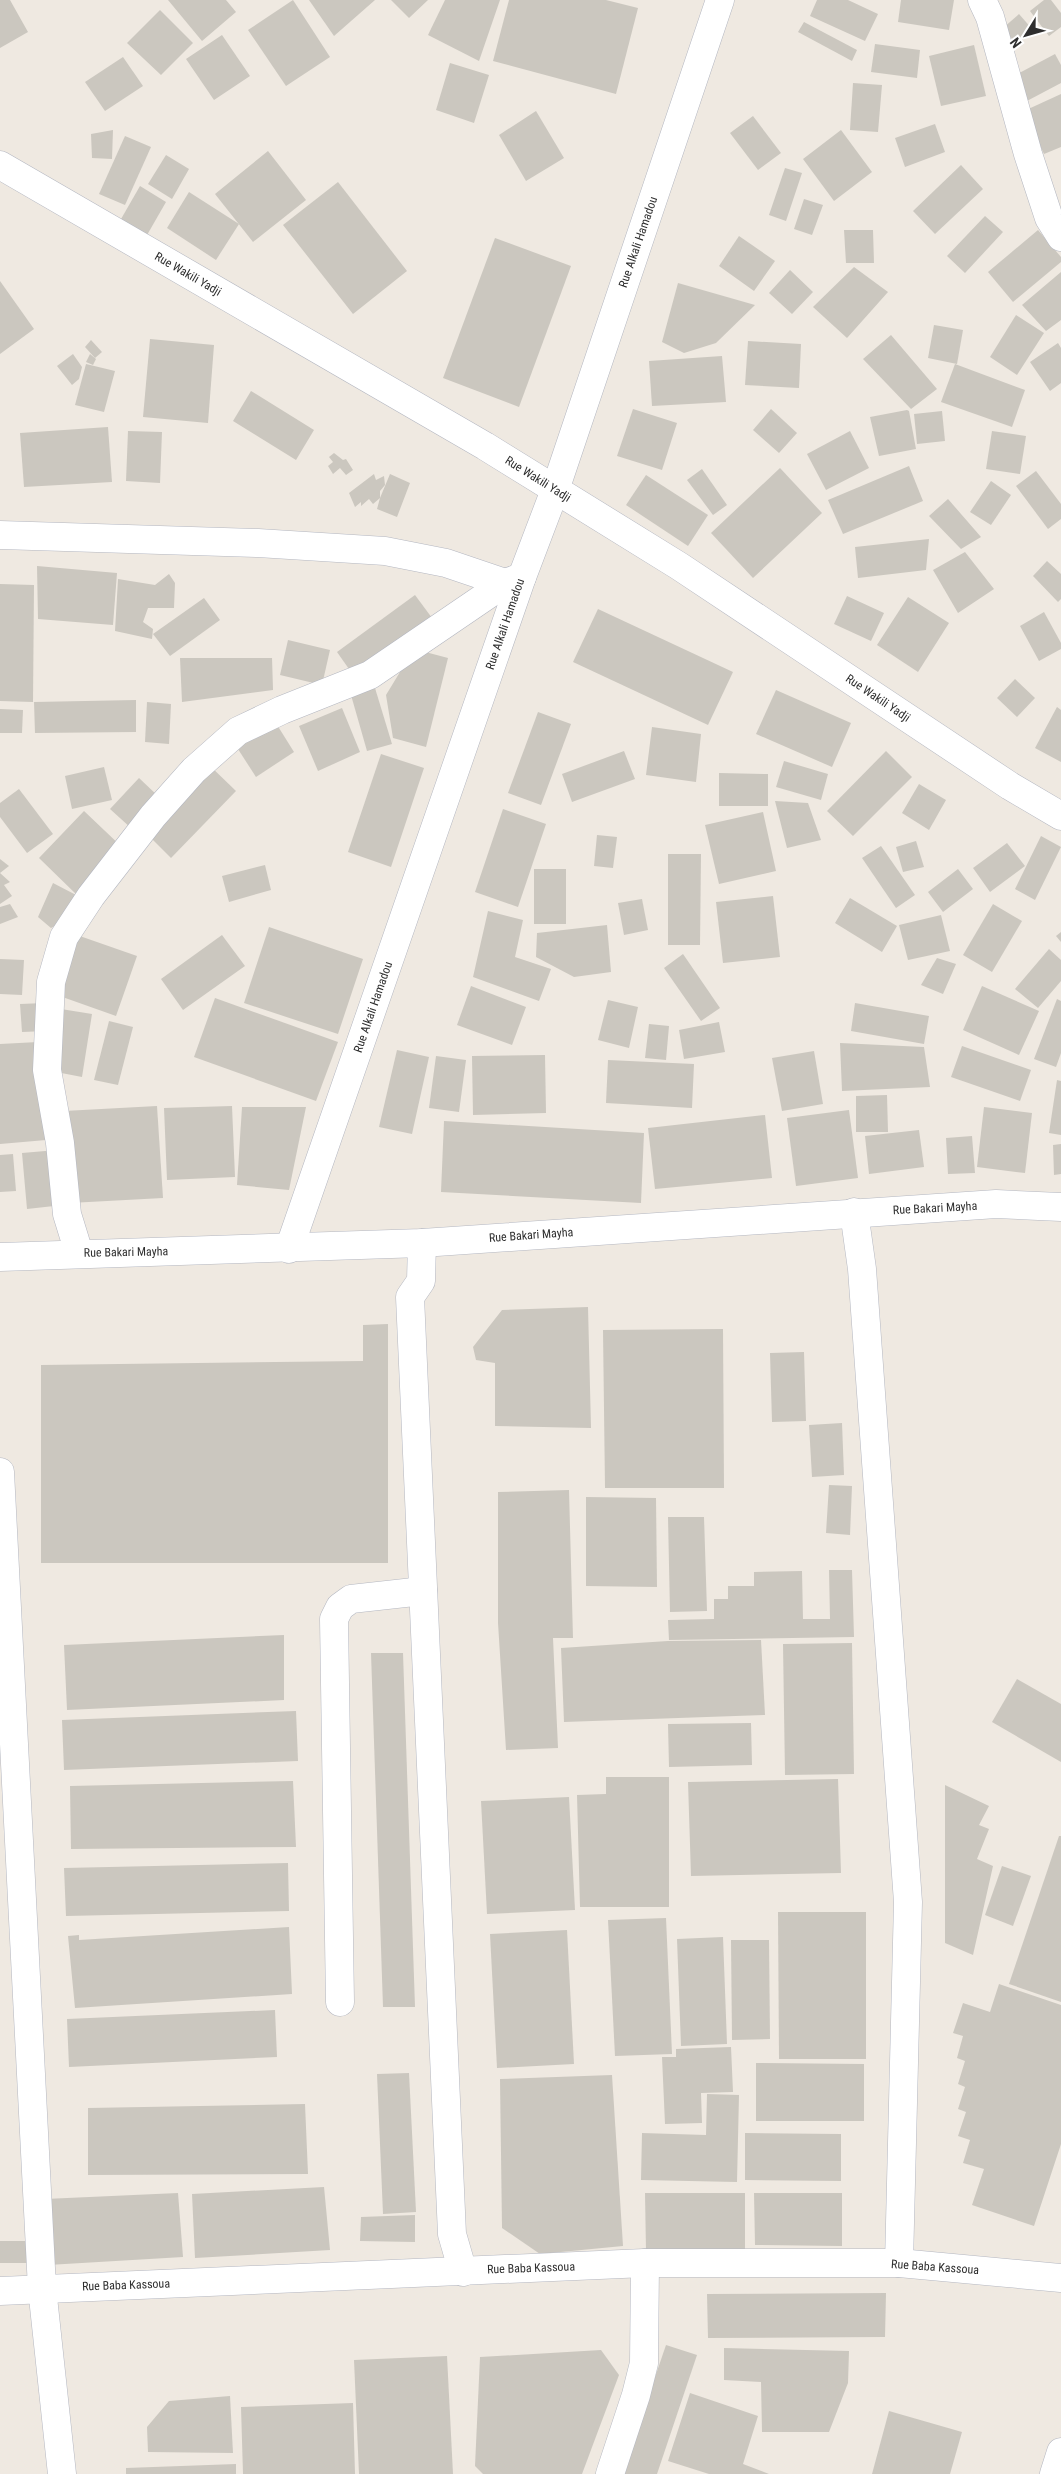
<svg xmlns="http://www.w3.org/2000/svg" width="1061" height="2474" viewBox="0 0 1061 2474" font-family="'Roboto Condensed',sans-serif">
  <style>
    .building { fill: #cbc7bf }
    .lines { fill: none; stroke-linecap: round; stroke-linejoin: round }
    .street-casing { stroke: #b4b7c1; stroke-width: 29 }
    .secondary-casing { stroke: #b4b7c1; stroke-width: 29 }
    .street { stroke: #fff; stroke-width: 28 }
    .secondary { stroke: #fff; stroke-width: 28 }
    .labels { text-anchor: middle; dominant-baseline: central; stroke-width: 4; stroke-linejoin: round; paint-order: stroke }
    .street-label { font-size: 12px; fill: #2e2e2e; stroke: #fff }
  </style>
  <rect width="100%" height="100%" fill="#efe9e1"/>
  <!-- building -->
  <g class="building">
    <path d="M0,0h10l18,32 -28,16z"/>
    <path d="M168,0h58l10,12 -34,29z"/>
    <path d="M293,0l37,57 -44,29 -38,-56z"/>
    <path d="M309,0h66l-41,36z"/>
    <path d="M391,0h37l-19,18z"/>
    <path d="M445,0h55l-21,61 -51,-26z"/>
    <path d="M509,0h97l32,8 -22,86 -123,-33z"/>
    <path d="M817,0h31l30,14 -13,27 -55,-25z"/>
    <path d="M901,0h53l-5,30 -51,-8z"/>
    <path d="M1044,0h7l10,13v14l-12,9 -19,-25z"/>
    <path d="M160,10l33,33 -32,32 -34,-32z"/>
    <path d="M1019,14l14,16 -16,15 -14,-17z"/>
    <path d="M804,22l53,28 -5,11 -54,-29z"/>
    <path d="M222,35l28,41 -36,24 -28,-41z"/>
    <path d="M875,44l45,6 -3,28 -46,-6z"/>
    <path d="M974,45l12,51 -45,10 -12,-50z"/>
    <path d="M1055,54l6,11v18l-36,19 -13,-25z"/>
    <path d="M123,57l20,29 -38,25 -20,-29z"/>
    <path d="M450,63l39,12 -15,48 -38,-13z"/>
    <path d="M853,83l29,2 -4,47 -28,-2z"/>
    <path d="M1061,94v53l-17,7 -20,-43z"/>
    <path d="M536,111l28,47 -38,23 -27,-46z"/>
    <path d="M753,116l28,37 -23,17 -28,-37z"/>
    <path d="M935,124l10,28 -40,15 -10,-29z"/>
    <path d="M113,130l-1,29 -20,-1 -1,-24z"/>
    <path d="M841,130l31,42 -38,29 -31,-42z"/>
    <path d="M125,136l26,11 -26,58 -26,-11z"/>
    <path d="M268,151l38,49 -53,42 -38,-48z"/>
    <path d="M166,155l23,14 -17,30 -24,-15z"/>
    <path d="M961,165l22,24 -48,45 -22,-23z"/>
    <path d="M785,168l17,5 -16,48 -17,-6z"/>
    <path d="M338,182l69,89 -54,43 -70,-89z"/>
    <path d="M140,186l26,16 -23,40 -26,-16z"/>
    <path d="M189,192l50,32 -23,36 -49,-32z"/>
    <path d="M804,199l19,6 -11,30 -18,-6z"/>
    <path d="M985,216l18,16 -38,41 -18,-17z"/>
    <path d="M844,230h29l1,33h-28z"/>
    <path d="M1038,230l23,27v5l-48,40 -25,-30z"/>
    <path d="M739,236l36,25 -21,30 -35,-25z"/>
    <path d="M495,238l76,28 -52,141 -76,-29z"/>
    <path d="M854,267l34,25 -41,46 -34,-31z"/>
    <path d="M790,270l23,22 -21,22 -23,-21z"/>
    <path d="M1061,272v48l-15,11 -24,-26z"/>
    <path d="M0,281l34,48 -34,25z"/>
    <path d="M678,283l77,22 -39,38 -32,10 -22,-11z"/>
    <path d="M1016,315l28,18 -27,42 -27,-18z"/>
    <path d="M934,325l29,5 -6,34 -29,-6z"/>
    <path d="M891,335l46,54 -26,20 -48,-50z"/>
    <path d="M150,339l64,6 -6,78 -65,-6z"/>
    <path d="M91,340l11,12 -7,6 -10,-11z"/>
    <path d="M748,341l53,3 -2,44 -54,-3z"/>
    <path d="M1058,343l3,5v35l-11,8 -20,-29z"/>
    <path d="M73,354l9,13 -3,12 -7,6 -15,-19z"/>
    <path d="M90,354l6,5 -3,6 -7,-3z"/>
    <path d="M722,356l4,46 -74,4 -3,-45z"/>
    <path d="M86,364l29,7 -11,41 -29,-7z"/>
    <path d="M955,364l70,26 -13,37 -71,-25z"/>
    <path d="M251,391l63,39 -18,30 -63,-39z"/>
    <path d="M633,409l44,14 -15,47 -45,-14z"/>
    <path d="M771,409l26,24 -18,20 -26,-23z"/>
    <path d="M907,410l2,1 7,38 -37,7 -9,-39z"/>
    <path d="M942,411l3,30 -28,3 -3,-30z"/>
    <path d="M108,427l4,55 -88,5 -4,-54z"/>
    <path d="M128,431l34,1 -2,51 -34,-2z"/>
    <path d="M850,431l19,37 -43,22 -19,-36z"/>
    <path d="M992,431l34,5 -6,38 -34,-5z"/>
    <path d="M334,453l9,7 3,-1 7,11 -7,5 -6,-7 -7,6 -5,-8 5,-4 -4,-5z"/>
    <path d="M909,466l14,35 -80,33 -15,-34z"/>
    <path d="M780,468l42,45 -69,65 -42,-45z"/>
    <path d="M702,469l25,36 -14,10 -26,-35z"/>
    <path d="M1036,471l25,33v15l-13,10 -32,-43z"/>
    <path d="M374,474l2,6 8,-4 1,9 -5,6v7l10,-24 20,9 -13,34 -20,-8 3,-11 -7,6 -4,-5 -8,7v-4l-6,5 -6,-14z"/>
    <path d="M646,475l62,40 -20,31 -62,-41z"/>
    <path d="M991,481l20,14 -20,30 -21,-13z"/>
    <path d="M948,499l33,38 -20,12 -32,-33z"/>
    <path d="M929,539l-3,31 -68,8 -3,-31z"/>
    <path d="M965,552l29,37 -36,24 -25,-43z"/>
    <path d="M1047,561l14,13v25l-3,3 -25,-26z"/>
    <path d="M37,566l80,7 -4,52 -75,-6z"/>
    <path d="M169,574l6,9 -1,25h-26l-5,14 10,7 -1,10 -37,-8 3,-52 37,6z"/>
    <path d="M0,584l34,1 -1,117 -33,-1z"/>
    <path d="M415,595l20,27 -79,57 -19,-27z"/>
    <path d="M847,596l37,17 -13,28 -37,-17z"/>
    <path d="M908,597l41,26 -31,49 -41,-27z"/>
    <path d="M204,598l16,22 -50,36 -17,-22z"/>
    <path d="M598,609l135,63 -25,53 -135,-63z"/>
    <path d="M1044,612l17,31v6l-22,12 -19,-35z"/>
    <path d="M288,640l42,10 -8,35 -42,-10z"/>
    <path d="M414,649l34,9 -22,89 -33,-9 -7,-43z"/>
    <path d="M180,658h92l1,32 -91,12z"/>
    <path d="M1015,679l20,19 -18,19 -20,-19z"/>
    <path d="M375,688l17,56 -25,7 -16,-56z"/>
    <path d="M776,690l75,33 -19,44 -76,-33z"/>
    <path d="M136,700v32l-101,1 -1,-31z"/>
    <path d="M147,702l24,2 -2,40 -24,-2z"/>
    <path d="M1057,707l4,3v52l-26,-14z"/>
    <path d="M342,708l18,44 -42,19 -19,-45z"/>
    <path d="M0,709l23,1 -1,23h-22z"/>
    <path d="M538,712l33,12 -30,81 -33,-12z"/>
    <path d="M274,720l20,32 -38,25 -20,-31z"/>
    <path d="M652,727l49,7 -5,48 -50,-7z"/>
    <path d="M624,751l11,28 -63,23 -10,-28z"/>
    <path d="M886,751l26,26 -59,59 -26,-25z"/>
    <path d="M381,754l43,14 -33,99 -43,-15z"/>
    <path d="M784,761l44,13 -7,26 -45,-13z"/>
    <path d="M207,763l29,28 -65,67 -28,-28z"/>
    <path d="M104,767l8,33 -40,9 -7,-33z"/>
    <path d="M719,773l49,1v32h-49z"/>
    <path d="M139,778l20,19 -28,31 -21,-19z"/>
    <path d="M919,784l27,16 -17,30 -27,-17z"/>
    <path d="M19,789l34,45 -26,19 -27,-36v-14z"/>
    <path d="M775,801l33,2 13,37 -34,8z"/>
    <path d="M503,809l43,15 -28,83 -43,-15z"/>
    <path d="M84,811l40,38 -57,70 -16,9 -13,-11 15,-34 25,13 -39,-38z"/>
    <path d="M763,812l13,59 -57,13 -14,-59z"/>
    <path d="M597,835l20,2 -4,31 -19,-2z"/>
    <path d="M1041,836l20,11 -26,53 -20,-11z"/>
    <path d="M916,841l8,26 -21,5 -7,-25z"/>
    <path d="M1007,843l18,23 -35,26 -17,-24z"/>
    <path d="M881,846l34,49 -19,13 -34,-50z"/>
    <path d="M668,854h33l-1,91h-32z"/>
    <path d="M0,859l9,7 -9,7z"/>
    <path d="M265,865l6,25 -42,12 -7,-26z"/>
    <rect x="534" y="869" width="32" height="55"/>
    <path d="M958,869l15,20 -30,23 -15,-20z"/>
    <path d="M0,873l10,9 -6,3 8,11 -12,8z"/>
    <path d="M773,896l7,61 -57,6 -7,-61z"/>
    <path d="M850,898l47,28 -15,26 -47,-29z"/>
    <path d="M642,899l6,31 -24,5 -6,-32z"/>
    <path d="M10,904l8,13 -18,7v-17z"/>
    <path d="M993,904l29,17 -30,51 -29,-17z"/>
    <path d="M488,911l35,9 -8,37 36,12 -12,32 -66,-24z"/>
    <path d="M941,915l9,36 -42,9 -9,-35z"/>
    <path d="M607,925l4,47 -37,5 -38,-20 1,-24z"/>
    <path d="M269,927l94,32 -25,75 -94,-31z"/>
    <path d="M1061,932v10l-5,-6z"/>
    <path d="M74,934l63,22 -21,60 -62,-22z"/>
    <path d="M222,935l23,31 -62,44 -22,-31z"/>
    <path d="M1049,949l12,11v21l-23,27 -23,-19z"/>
    <path d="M683,954l37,54 -19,13 -37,-53z"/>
    <path d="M937,958l19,6 -13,30 -22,-9z"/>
    <path d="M0,959l24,1 -2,35 -22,-1z"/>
    <path d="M471,986l55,21 -14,38 -55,-20z"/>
    <path d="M982,986l57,25 -20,44 -56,-25z"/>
    <path d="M215,998l123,44 -22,59 -122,-44z"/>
    <path d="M1057,999l4,2v52l-5,14 -22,-8z"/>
    <path d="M608,1000l30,7 -9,41 -31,-8z"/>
    <path d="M45,1003l2,28 -25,1 -2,-28z"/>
    <path d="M855,1003l74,13 -5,28 -73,-13z"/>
    <path d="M61,1009l31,5 -10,63 -31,-6z"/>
    <path d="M109,1021l24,6 -15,58 -24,-5z"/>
    <path d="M719,1022l6,30 -41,7 -5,-29z"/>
    <path d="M649,1024l20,2 -3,34 -21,-2z"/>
    <path d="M38,1042l8,98 -46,4v-100z"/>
    <path d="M840,1043l84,4 6,40 -88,4z"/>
    <path d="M962,1046l69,24 -11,31 -69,-24z"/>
    <path d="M397,1050l32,7 -17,77 -33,-7z"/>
    <path d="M814,1051l9,53 -41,7 -10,-53z"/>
    <path d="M545,1055l1,58 -73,2 -1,-59z"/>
    <path d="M436,1056l30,4 -7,52 -30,-4z"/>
    <path d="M608,1060l86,4 -2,44 -86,-5z"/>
    <path d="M1057,1080l4,1v54l-12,-2z"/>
    <path d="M887,1095l1,37h-32v-36z"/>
    <path d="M157,1106l6,92 -93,5 -6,-92z"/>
    <path d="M232,1106l3,71 -68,3 -3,-72z"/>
    <path d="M242,1107h64l-17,83 -52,-5z"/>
    <path d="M984,1107l48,6 -7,60 -48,-6z"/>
    <path d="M849,1110l9,68 -62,8 -9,-68z"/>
    <path d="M765,1115l7,63 -117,11 -7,-61z"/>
    <path d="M444,1121l200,12 -3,70 -200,-11z"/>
    <path d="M919,1130l5,37 -55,7 -4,-38z"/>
    <path d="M972,1136l3,37 -27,1 -2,-36z"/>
    <path d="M1061,1144v30l-7,1 -1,-30z"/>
    <path d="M57,1150l6,55 -36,4 -5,-56z"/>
    <path d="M13,1154l3,37 -16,1v-37z"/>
    <path d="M588,1307l3,121 -96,-2v-63l-19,-3 -3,-13 29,-37z"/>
    <path d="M388,1324v239h-347v-198l322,-4v-36z"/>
    <path d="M723,1329l1,159h-119l-2,-158z"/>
    <path d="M804,1352l2,69 -34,1 -2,-69z"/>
    <path d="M842,1423l2,52 -32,2 -3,-52z"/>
    <path d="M829,1485l23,1 -2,49 -24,-2z"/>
    <path d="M569,1490l4,148h-20l5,110 -52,2 -8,-127v-131z"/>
    <path d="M586,1497l70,1 1,89 -71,-1z"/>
    <path d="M668,1517h36l3,94 -37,1z"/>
    <path d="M829,1570h23l2,67 -185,3 -1,-20 46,-1v-20h14v-13h26v-14l48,-1 1,48h27z"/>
    <path d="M284,1635v65l-217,10 -3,-65z"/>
    <path d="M761,1640l4,75 -201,7 -3,-74 107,-7z"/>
    <path d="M852,1643l2,131 -69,1 -2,-131z"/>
    <path d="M371,1653h32l12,354h-32z"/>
    <path d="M1017,1679l44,25v58l-69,-40z"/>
    <path d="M296,1711l2,50 -234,9 -2,-50z"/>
    <path d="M751,1723l1,42 -83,2 -1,-43z"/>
    <path d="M606,1777h63v130h-89l-3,-112 29,-1z"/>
    <path d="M838,1779l3,94 -150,3 -3,-94z"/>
    <path d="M293,1781l3,66 -225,2 -1,-63z"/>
    <path d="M945,1785l44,21 -10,19 10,4 -12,30 16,7 -20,89 -28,-12z"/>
    <path d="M569,1797l6,113 -88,4 -6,-113z"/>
    <path d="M1059,1836h2v166l-52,-18z"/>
    <path d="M288,1863l1,48 -223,5 -2,-48z"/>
    <path d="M1002,1866l29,10 -18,50 -28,-11z"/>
    <path d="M778,1912h88v147h-87z"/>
    <path d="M666,1918l6,136 -57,2 -7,-136z"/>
    <path d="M289,1927l3,67 -217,14 -7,-72 11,-1v5z"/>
    <path d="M567,1930l7,134 -77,4 -7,-134z"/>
    <path d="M723,1937l4,107 -46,2 -4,-107z"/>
    <path d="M731,1940h38l1,99 -38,1z"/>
    <path d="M999,1984l62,21v139l-27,82 -62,-21 12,-36 -21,-6 7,-23 -12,-4 8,-24 -8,-3 7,-22 -7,-3 7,-23 -8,-3 6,-22 -10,-3 10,-30 27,9z"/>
    <path d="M275,2010l2,47 -208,10 -2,-48z"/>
    <path d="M731,2047l2,45 -32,1 1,30 -37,1 -3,-67h14v-8z"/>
    <path d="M756,2063l108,1v57h-108z"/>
    <path d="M409,2073l7,139 -33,2 -6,-140z"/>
    <path d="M612,2075l11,171 -83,8 -38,-26 -2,-149z"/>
    <path d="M707,2094l32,1 -2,87 -96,-2 1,-47 64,2z"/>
    <path d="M305,2104l3,70 -220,1v-67z"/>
    <path d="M745,2133l96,1v47l-96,-1z"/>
    <path d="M324,2187l6,63 -135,8 -3,-64z"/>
    <path d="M178,2193l5,64 -135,8 -3,-66z"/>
    <path d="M645,2193h100v58h-99z"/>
    <path d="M754,2193h88v53l-87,-1z"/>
    <path d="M415,2215v27l-55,-1 1,-24z"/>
    <rect x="0" y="2241" width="28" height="22"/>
    <path d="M886,2293l-1,44 -177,1 -1,-44z"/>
    <path d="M666,2345l31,10 -40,119h-35z"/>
    <path d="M724,2348l125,3 -1,32 -19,49h-67l-1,-50 -37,-2z"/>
    <path d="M601,2350l18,25 -37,99h-99l-8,-8 5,-109z"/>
    <path d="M447,2356l6,118h-94l-5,-114z"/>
    <path d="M690,2393l68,23 -15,48 26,10h-60l-41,-13z"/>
    <path d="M230,2396l3,57 -85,-1 -1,-25 22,-26z"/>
    <path d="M353,2403l2,71h-112l-2,-67z"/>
    <path d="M889,2411l73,21 -12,42h-78z"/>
    <path d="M236,2464v10h-110v-6z"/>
  </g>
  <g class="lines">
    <!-- street casing -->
    <g class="street-casing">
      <g id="street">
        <path d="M982,0l8,17 38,137 21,64 12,19"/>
        <path d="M0,165l485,281 194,120 331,220 51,30"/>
        <path d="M0,535l258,8 127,8 61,12 59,20"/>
        <path d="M854,1212l8,57 46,633 -9,361"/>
        <path d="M422,1243l-1,38 -11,16 42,937 11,38"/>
        <path d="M289,1249l233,-672 33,-87 165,-490"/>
        <path d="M79,1253l-12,-39 -7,-71 -13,-73 4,-88 13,-45 27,-41 62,-80 41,-46 44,-39 44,-21 88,-35 135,-92 17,-6"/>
        <path d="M0,1472l42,816 20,186"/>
        <path d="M340,2002l-6,-383 6,-12 11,-8 72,-8"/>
        <path d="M610,2474l26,-79 8,-32 1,-100"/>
      </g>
    </g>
    <!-- secondary casing -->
    <g class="secondary-casing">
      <g id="secondary">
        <path d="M0,1257l422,-14 574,-39 65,3"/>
        <path d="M0,2291l645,-28h254l162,15"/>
        <path d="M1054,2474l7,-22"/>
      </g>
    </g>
    <!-- street -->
    <use href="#street" class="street"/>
    <!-- secondary -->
    <use href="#secondary" class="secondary"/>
  </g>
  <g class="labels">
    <!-- street labels -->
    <g class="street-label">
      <text transform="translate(638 242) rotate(-71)">Rue Alkali Hamadou</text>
      <text transform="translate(188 274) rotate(30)">Rue Wakili Yadji</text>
      <text transform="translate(538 479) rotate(32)">Rue Wakili Yadji</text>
      <text transform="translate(505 624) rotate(-71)">Rue Alkali Hamadou</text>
      <text transform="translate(878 698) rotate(34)">Rue Wakili Yadji</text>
      <text transform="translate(373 1007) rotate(-71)">Rue Alkali Hamadou</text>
      <text transform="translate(935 1208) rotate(-3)">Rue Bakari Mayha</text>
      <text transform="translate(531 1235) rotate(-4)">Rue Bakari Mayha</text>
      <text transform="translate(126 1252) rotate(-1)">Rue Bakari Mayha</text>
      <text transform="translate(935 2267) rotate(4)">Rue Baba Kassoua</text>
      <text transform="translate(531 2268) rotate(-2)">Rue Baba Kassoua</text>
      <text transform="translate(126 2285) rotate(-2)">Rue Baba Kassoua</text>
    </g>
  </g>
  <!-- north arrow -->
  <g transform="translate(1026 35) rotate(233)" stroke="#ffffff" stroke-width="4" paint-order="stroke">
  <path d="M0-4L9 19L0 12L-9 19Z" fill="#2e2e2e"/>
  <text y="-8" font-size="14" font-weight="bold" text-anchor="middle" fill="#2e2e2e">N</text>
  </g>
</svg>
